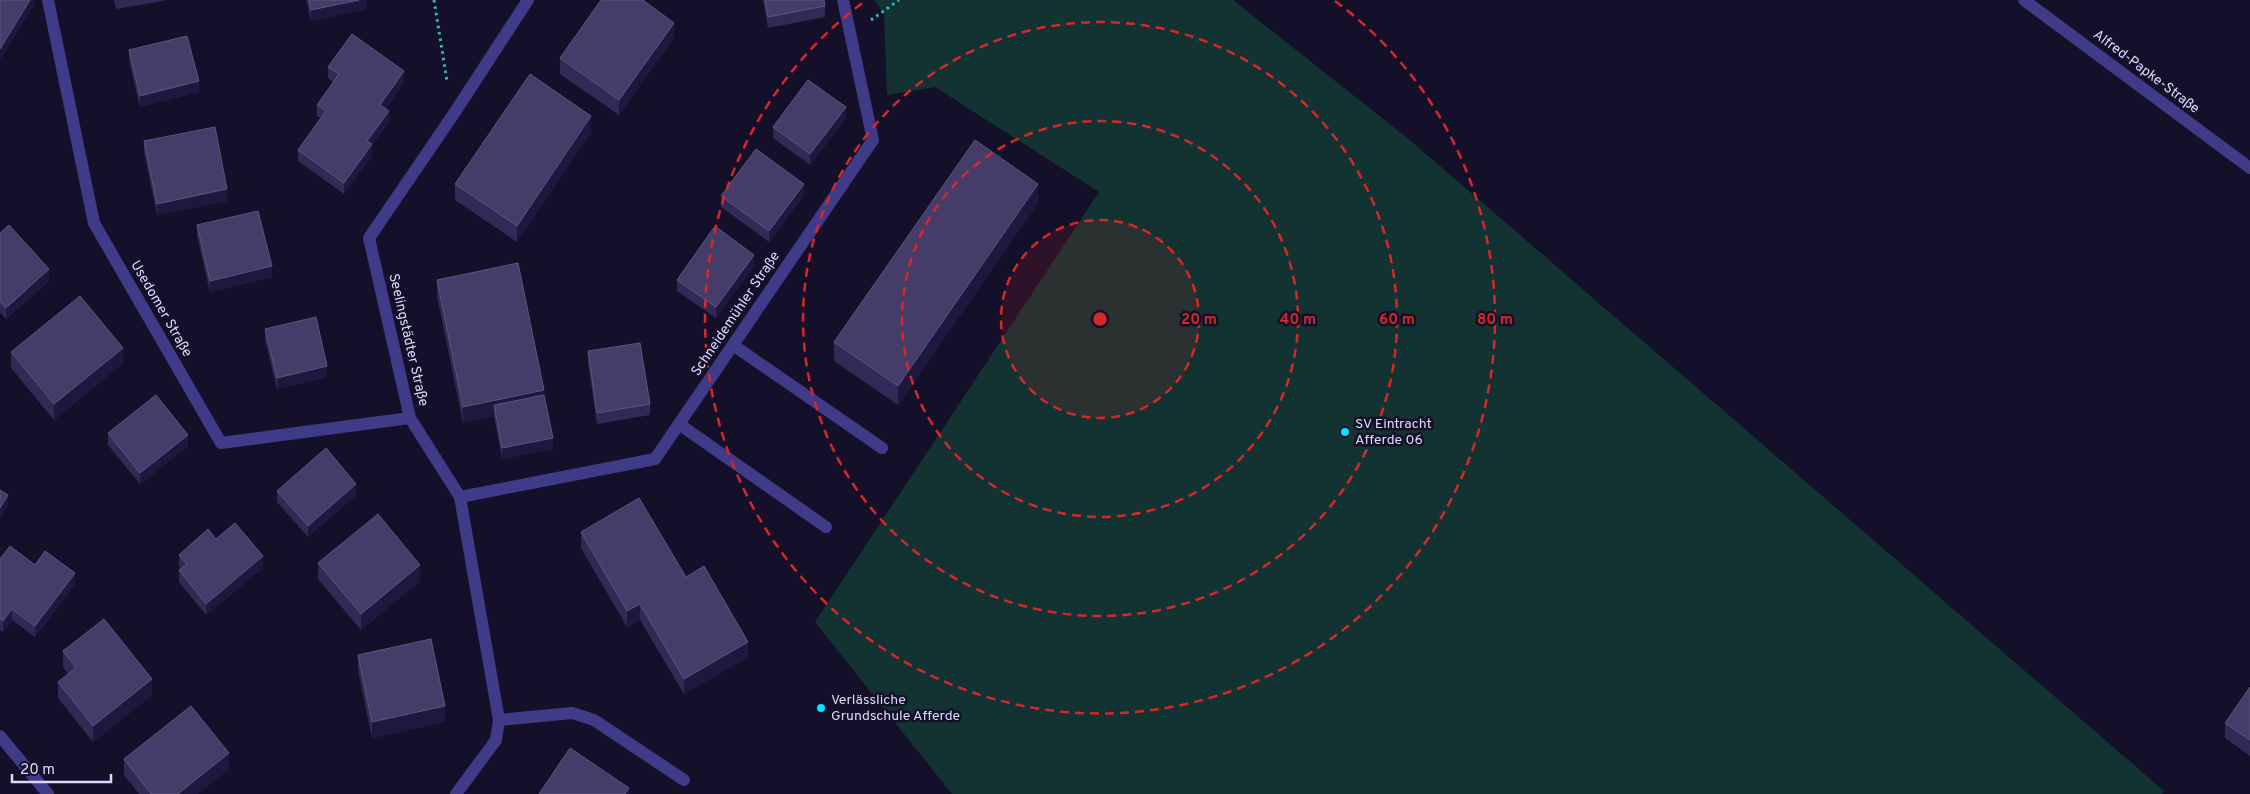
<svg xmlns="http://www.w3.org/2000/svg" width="2250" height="794" viewBox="0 0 2250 794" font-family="Overpass,sans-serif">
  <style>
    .green { fill: #133332 }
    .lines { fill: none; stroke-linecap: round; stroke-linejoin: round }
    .path { stroke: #30bbb4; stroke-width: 3; stroke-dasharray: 2.5 4; stroke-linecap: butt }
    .service { stroke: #3f3b88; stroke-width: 12 }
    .minor { stroke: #3f3b88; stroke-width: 12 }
    .wall { fill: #332957 }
    .shaded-wall { fill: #1f173d }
    .building { fill: #453c69; stroke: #5d5480 }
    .ring { fill: none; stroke: #d62828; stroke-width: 2.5; stroke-dasharray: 9 6 }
    .poi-dot { fill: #05e2fe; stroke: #151029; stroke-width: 2 }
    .labels { text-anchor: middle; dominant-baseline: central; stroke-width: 5; stroke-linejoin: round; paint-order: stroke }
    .street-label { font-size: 14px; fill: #ddd8ff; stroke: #151029 }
    .poi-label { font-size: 14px; fill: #ddd8ff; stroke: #151029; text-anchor: start }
    .centre { fill: #d62828; stroke: #151029; stroke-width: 2.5 }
    .ring-label { font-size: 15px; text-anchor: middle; font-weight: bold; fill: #d62828; stroke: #151029; stroke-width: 5; stroke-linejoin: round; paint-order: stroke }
  </style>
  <rect width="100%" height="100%" fill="#151029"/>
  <!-- green -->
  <path class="green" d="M874,0h359l178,141 753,650 -2,3h-1210l-137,-172 284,-430 -164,-105 -48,8 -3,-81z"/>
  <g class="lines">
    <!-- path -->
    <g class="path">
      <path d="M434,0l13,81"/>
      <path d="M871,20l28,-20"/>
    </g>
    <!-- service -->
    <g class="service">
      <path d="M733,345l149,103"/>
      <path d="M679,424l147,103"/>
      <path d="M499,720l73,-7 22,7 90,60"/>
    </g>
    <!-- minor -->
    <g class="minor">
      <path d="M48,0l46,223 127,220 189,-25"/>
      <path d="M2024,0l226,168"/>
      <path d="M460,497l195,-38 218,-319 -30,-140"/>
      <path d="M0,736l48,58"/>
      <path d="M456,794l40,-54 3,-20 -39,-223 -50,-79 -41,-180 84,-123 75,-115"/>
    </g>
  </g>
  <!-- wall -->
  <g class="wall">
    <path d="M114,0h54l-52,9z"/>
    <path d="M306,0h61v9l-56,12z"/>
    <path d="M763,0h61l1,6v11l-57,11z"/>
    <path d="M674,38l-55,77 -59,-41v-16z"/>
    <path d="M129,50l70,42 -59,15 -11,-46z"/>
    <path d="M328,67l76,15 -18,26 3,14 -17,23v11l-28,38 -46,-33v-11l22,-32 -3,-2v-11l16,-23 -5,-4z"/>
    <path d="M846,118l-36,47 -37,-27v-11z"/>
    <path d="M591,132l-74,110 -62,-42v-16z"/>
    <path d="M144,141l83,60 -70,14 -13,-63z"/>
    <path d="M804,195l-35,47 -48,-35v-11z"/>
    <path d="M1038,203l-140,202 -64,-44v-19z"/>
    <path d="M197,225l75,52 -62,15 -13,-56z"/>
    <path d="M0,233l49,48 -43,38 -6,-7z"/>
    <path d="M754,266l-38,52 -39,-27v-11z"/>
    <path d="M437,280l107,115 9,54 -51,10 -8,-43 -31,7 -26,-127z"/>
    <path d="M265,329l62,48 -50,12 -12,-49z"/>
    <path d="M588,351l62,53v11l-53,9 -9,-62z"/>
    <path d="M11,352l112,11 -69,57 -43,-52z"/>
    <path d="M108,433l80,13 -48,38 -32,-39z"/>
    <path d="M277,491l79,4 -48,42 -31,-35z"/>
    <path d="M581,532l105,45 62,80 -64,37 -44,-74 -13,7 -46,-79z"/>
    <path d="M216,539l47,29 -57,47 -27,-33v-12l2,-2 -2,-2v-11z"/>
    <path d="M0,559l35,6 40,19 -40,53 -23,-17 -9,12 -3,-2z"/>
    <path d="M318,563l102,18 -59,49 -43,-51z"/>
    <path d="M63,651l89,44 -59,47 -35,-44v-16l10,-8 -5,-7z"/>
    <path d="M358,655l87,67 -73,16 -14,-68z"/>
    <path d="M2250,687v69l-25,-18v-15z"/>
    <path d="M124,759l105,10 -31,25h-59l-15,-19z"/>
  </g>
  <!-- shaded-wall -->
  <g class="shaded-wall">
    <path d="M30,0h4v5l-34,55v-11z"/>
    <path d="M359,0h8v9l-56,12v-11z"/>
    <path d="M674,23v15l-55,77v-15z"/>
    <path d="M404,71v11l-24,34v-11z"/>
    <path d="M199,81v11l-59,15v-11z"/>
    <path d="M846,107v11l-36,47v-11z"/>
    <path d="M389,111v11l-17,23v11l-28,38v-11l23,-42z"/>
    <path d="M591,116v16l-74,110v-16z"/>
    <path d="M804,184v11l-35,47v-11z"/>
    <path d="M1038,184v19l-140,202v-19z"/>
    <path d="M227,189v12l-70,14v-11z"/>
    <path d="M754,255v11l-38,52v-11z"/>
    <path d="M272,266v11l-62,15v-11z"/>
    <path d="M49,269v12l-43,38v-11z"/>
    <path d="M123,348v15l-69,57v-16z"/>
    <path d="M327,366v11l-50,12v-11z"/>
    <path d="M544,390v16l-50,-1v11l-31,7v-16z"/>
    <path d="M188,435v11l-48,38v-11z"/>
    <path d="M553,438v11l-51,10v-11z"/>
    <path d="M356,484v11l-48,42v-11z"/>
    <path d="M8,495v11l-8,13v-11z"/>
    <path d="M263,556v12l-57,47v-11z"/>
    <path d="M420,565v16l-59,49v-16z"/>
    <path d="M75,573v11l-40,53v-11z"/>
    <path d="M640,604v16l-13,7v-16z"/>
    <path d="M12,609v11l-9,12v-11z"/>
    <path d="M748,642v15l-64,37v-15z"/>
    <path d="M152,679v16l-59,47v-16z"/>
    <path d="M445,706v16l-73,16v-16z"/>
    <path d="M229,753v16l-31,25h-20z"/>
    <path d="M629,788v6h-4z"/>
  </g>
  <!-- building -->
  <g class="building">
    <path d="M0,0h30l-30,49z"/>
    <path d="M309,0h50l-48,10z"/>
    <path d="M601,0h42l31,23 -55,77 -59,-42z"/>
    <path d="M765,0h59l1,6 -57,11z"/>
    <path d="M352,34l52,37 -24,34 9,6 -22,30 5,3 -28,39 -46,-33 28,-39 -9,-6 22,-31 -11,-7z"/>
    <path d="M187,36l12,45 -59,15 -11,-46z"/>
    <path d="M530,74l61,42 -74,110 -62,-42z"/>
    <path d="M808,80l38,27 -36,47 -37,-27z"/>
    <path d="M215,127l12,62 -70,15 -13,-63z"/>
    <path d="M975,140l63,44 -140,202 -64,-44z"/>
    <path d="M756,149l48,35 -35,47 -48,-35z"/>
    <path d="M258,211l14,55 -62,15 -13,-56z"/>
    <path d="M9,225l40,44 -43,39 -6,-7v-68z"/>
    <path d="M715,226l39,29 -38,52 -39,-27z"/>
    <path d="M518,263l26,127 -81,17 -26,-127z"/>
    <path d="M80,296l43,52 -69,56 -43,-52z"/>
    <path d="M316,317l11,49 -50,12 -12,-49z"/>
    <path d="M640,343l10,61 -53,9 -9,-62z"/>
    <path d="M156,395l32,40 -48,38 -32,-40z"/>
    <path d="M544,395l9,43 -51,10 -8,-43z"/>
    <path d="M326,448l30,36 -48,42 -31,-35z"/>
    <path d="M0,490l8,5 -8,13z"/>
    <path d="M639,498l47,79 18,-11 44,76 -64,37 -44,-75 -13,7 -46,-79z"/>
    <path d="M378,514l42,51 -59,49 -43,-51z"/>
    <path d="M235,523l28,33 -57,48 -27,-34 8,-6 -8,-9 29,-26 8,10z"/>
    <path d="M10,546l25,19 10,-14 30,22 -40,53 -23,-17 -9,12 -3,-3v-59z"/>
    <path d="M104,619l48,60 -59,47 -35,-44 18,-14 -13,-17z"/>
    <path d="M431,639l14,67 -73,16 -14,-67z"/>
    <path d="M2250,687v53l-25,-17z"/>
    <path d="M191,706l38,47 -51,41h-27l-27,-35z"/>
    <path d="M570,748l59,40 -4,6h-86z"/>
  </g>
  <!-- distance rings -->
  <circle cx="1100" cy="319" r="99" fill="#d62828" fill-opacity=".12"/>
  <g class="ring">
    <circle cx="1100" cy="319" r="99"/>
    <circle cx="1100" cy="319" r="198"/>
    <circle cx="1100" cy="319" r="297"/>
    <path d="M1335 1A395 395 0 1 1 865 1"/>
  </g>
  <!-- markers -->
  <g class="poi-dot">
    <circle cx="1345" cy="432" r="5"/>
    <circle cx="821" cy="708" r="5"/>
  </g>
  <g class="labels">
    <!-- street labels -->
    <g class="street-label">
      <text transform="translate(2146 72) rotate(37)">Alfred-Papke-Straße</text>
      <text transform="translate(161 309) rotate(60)">Usedomer Straße</text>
      <text transform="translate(736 314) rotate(-56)">Schneidemühler Straße</text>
      <text transform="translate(408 340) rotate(77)">Seelingstädter Straße</text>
    </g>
    <!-- poi labels -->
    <g class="poi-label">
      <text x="1355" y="424">SV Eintracht<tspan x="1355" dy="16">Afferde 06</tspan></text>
      <text x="831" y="700">Verlässliche<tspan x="831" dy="16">Grundschule Afferde</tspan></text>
    </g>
  </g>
  <circle cx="1100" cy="319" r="8" class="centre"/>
  <g class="ring-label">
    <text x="1199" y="324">20 m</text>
    <text x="1298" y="324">40 m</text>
    <text x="1397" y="324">60 m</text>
    <text x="1495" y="324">80 m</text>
  </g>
  <!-- scale -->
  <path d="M12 774v8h99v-8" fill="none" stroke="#ddd8ff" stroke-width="2.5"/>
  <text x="20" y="774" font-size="15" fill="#ddd8ff" stroke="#151029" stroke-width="4" paint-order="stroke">20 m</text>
</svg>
